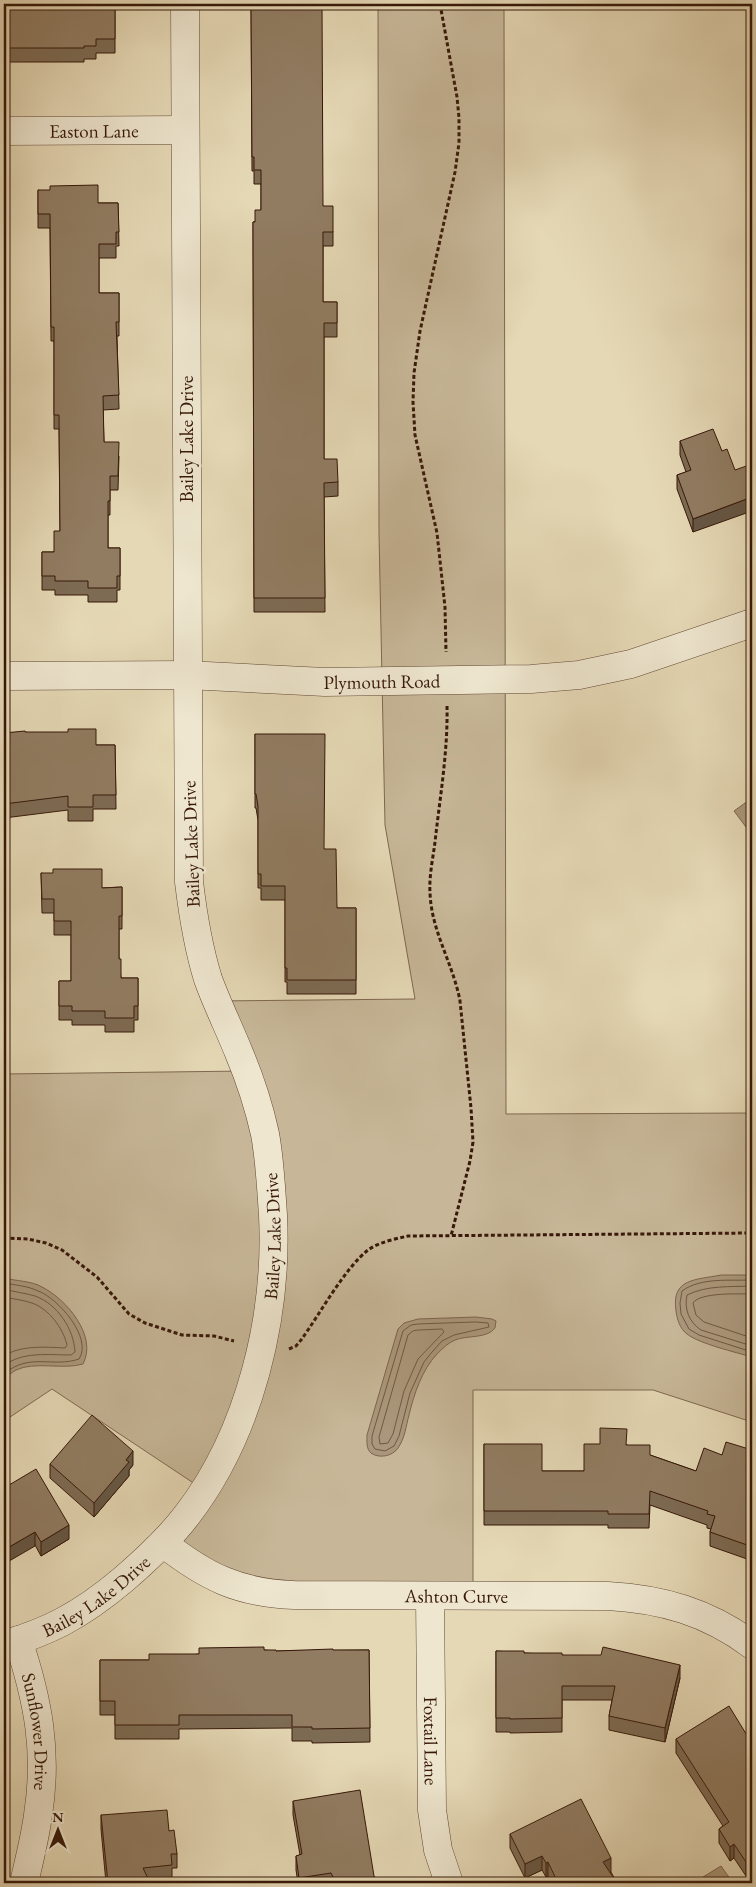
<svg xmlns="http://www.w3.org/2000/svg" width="756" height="1887" viewBox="0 0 756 1887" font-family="'EB Garamond',serif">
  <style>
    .green { fill: #c7b798; stroke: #7f6850 }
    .water { fill: #aa977b; stroke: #7c644d }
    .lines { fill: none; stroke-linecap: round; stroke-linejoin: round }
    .shore { stroke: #705842; stroke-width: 1 }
    .street-casing { stroke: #624834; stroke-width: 29 }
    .path { stroke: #371809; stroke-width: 3; stroke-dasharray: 4 2.5; stroke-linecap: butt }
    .street { stroke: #eee6cf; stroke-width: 28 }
    .wall { fill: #7d6b54; stroke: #371809 }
    .shaded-wall { fill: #665745; stroke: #371809 }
    .building { fill: #917c62; stroke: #371809 }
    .labels { text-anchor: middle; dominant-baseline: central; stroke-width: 5; stroke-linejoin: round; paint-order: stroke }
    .street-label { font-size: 19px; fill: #371809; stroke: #eee6cf }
  </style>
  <rect width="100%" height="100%" fill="#e5d8b5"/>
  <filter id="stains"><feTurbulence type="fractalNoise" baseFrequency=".004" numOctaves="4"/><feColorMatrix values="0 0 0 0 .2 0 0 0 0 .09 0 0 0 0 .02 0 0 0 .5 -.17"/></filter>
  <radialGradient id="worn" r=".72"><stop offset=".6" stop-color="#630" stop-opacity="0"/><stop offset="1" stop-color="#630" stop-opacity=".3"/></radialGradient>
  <!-- green -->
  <path class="green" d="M378,4h126l2,1110 246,-1v309l-99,-32h-180v206l-179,-1 -131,-52 41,-53 -152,-101 -48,32v-347l242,-3 -30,-70 199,-2 -30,-174 -6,-292z"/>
  <!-- water -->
  <g class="water">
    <path d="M752,798v37l-18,-24z"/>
    <path d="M721,1275h31v82c-17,-5 -52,-13 -65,-23 -7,-5 -10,-15 -11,-23 -5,-33 20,-31 45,-36z"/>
    <path d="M4,1278c12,3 28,3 38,9 24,12 56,49 41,77 -20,6 -49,-3 -67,6 -4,2 -9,7 -12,10z"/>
    <path d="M476,1317l16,2 4,2 -1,7c-8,11 -28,7 -40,12 -7,3 -12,8 -18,14 -15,16 -23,40 -28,61 -3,11 -4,23 -11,33 -5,8 -19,11 -27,5 -5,-4 -4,-12 -4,-18l31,-106 6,-6 14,-4z"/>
    <path d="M721,1866l12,17h-26l-4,-6z"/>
  </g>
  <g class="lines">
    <!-- shore -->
    <g class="shore">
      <path d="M752,1280c-22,1 -51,-3 -70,11l-2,12 1,11 8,15 10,6 53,17"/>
      <path d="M4,1283c11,2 24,3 34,8 20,7 55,47 41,68 -26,9 -50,-7 -75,15"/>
      <path d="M752,1286c-21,1 -45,-1 -65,9 -3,14 2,27 14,35l51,16"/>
      <path d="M4,1289c10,3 21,4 31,7 23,8 39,34 40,56l-4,3c-21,0 -50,-4 -67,11"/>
      <path d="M752,1294c-12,0 -52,-2 -59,9l3,12 8,7 48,16"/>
      <path d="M4,1297c9,2 19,3 28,6 17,6 31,25 35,42l-2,3c-19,-1 -45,-3 -61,8"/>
      <path d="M476,1322l12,1 1,4 -35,8 -12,6 -10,11 -8,10 -14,31 -11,43 -5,10 -9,5 -10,-2 -3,-5v-8l31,-105 8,-6 7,-1z"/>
      <path d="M419,1330l23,-1 2,3 -26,27 -14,32 -11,43 -5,9 -8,1 -1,-7 29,-102 5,-4z"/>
    </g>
    <!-- street casing -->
    <g class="street-casing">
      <g id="street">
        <path id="s1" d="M4,131l181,-1"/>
        <path id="s2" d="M4,676l183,-1 138,7 206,-3 48,-4 52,-11 121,-41"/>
        <path id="s3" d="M163,1543c43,34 76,50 131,52l314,1c54,3 100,16 144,49"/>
        <path id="s4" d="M430,1596l2,214 6,40 11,33"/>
        <path id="s5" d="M18,1640c20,60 30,112 20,175 -3,23 -9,46 -14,68"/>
        <path id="s6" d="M4,1645c19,-6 39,-13 58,-23 23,-12 43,-27 62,-43 23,-20 45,-40 63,-64 63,-82 91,-198 86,-300 -2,-27 -3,-54 -8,-81 -6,-27 -15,-55 -26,-81 -10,-25 -22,-49 -31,-74 -10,-32 -15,-64 -19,-97l-4,-878"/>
      </g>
    </g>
    <!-- path -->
    <g class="path">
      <path d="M440,4l17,93 2,21v25l-4,29 -35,159 -6,42 -1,29 2,33 22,98 8,74 1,45"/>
      <path d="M447,706c1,45 -7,91 -12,136 -2,16 -6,34 -5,50 1,39 23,71 30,109l11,107 2,34 -3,19 -19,75"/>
      <path d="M4,1238l24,1 18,4 16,7 35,27 32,37 16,9 37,12 32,1 20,5"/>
      <path d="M289,1349l7,-3 5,-6c19,-26 43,-71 67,-90 11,-8 27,-11 40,-14l344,-3"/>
    </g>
    <!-- street -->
    <use href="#street" class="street"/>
  </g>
  <!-- wall -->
  <g class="wall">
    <path d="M4,4h111v49h-19v6h-12v3h-76v-3h-4z"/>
    <path d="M251,4l72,202 10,26v14h-10v56h14v35h-13v122l14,23v14l-14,1 1,115h-71l-1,-390h2l6,-12v-26h-7v-13h-2z"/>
    <path d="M38,190l60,13h20l1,43h-3v12h-17v35h20v43h-2l2,73 -16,1 1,32 15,14 -1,34h-8v25h-2v33h12v42h-3v12h-29v-7h-33v-5h-13v-38h12l6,-21 -1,-102h-5v-88h-3l-1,-113h-12z"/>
    <path d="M680,441l42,10 -29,81 -16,-43v-14l9,-3 -6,-17z"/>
    <path d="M25,732l71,13h19l1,64h-23v12h-25v-11l-64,8v-85z"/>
    <path d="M255,734l69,115 13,59h19v86h-69v-12h-2v-82h-24v-12h-3v-68l-2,-12h-1z"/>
    <path d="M41,873l61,15 20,-1v42h-3v30l2,19h17v42h-4v12h-29v-7h-33v-5h-13v-39h12v-46h-17v-22h-12z"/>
    <path d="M484,1444l58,27h42l16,-27 27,1 23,10 46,16 26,-16 30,9v98l-5,-3 -37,-13v-14l1,-3 -4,-1v-3l-57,-20 -1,23h-41v-3h-124z"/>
    <path d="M50,1464l83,1 -4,5v6l-35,41 -44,-39z"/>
    <path d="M4,1488l65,51 -28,17z"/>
    <path d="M264,1650l12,1 93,-1 1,92 -58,1v-2h-20v-13l-113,1v10h-64v-24h-15v-55h49l50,-6z"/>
    <path d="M496,1651l28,2 38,2 118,23 -15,64 -56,-12v-14l3,-16h-50v32l-52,1v-1h-14z"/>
    <path d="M752,1734v141l-1,-2 -5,3 -12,-18 -4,3 -11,-18v-14l4,-3 -47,-73v-14l72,-2z"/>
    <path d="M293,1801l81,75 4,7h-80l-2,-13v-14l4,-1 -7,-40z"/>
    <path d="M101,1815l68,16 8,23v14h-5v11l-23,2 1,2h-44l-5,-54z"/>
    <path d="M510,1834l101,38 6,11h-66l-3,-7 -2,1 -4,-7 -17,8 -15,-30z"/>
  </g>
  <!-- shaded-wall -->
  <g class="shaded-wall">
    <path d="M752,497v14l-59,21v-13z"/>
    <path d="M752,1450v14l-4,-2z"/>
    <path d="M133,1451v14l-4,5v6l-35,41v-14l32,-43z"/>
    <path d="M69,1525v14l-28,17v-14z"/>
    <path d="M35,1532v14l-31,18v-14z"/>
    <path d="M680,1665v13l-15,64v-14z"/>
    <path d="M734,1844v14l-4,3v-14z"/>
    <path d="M542,1856v14l-17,8v-14z"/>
    <path d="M611,1858v14l-8,4v-14z"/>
    <path d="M751,1859v14l-5,3v-14z"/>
    <path d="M548,1862v14l-2,1v-14z"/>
  </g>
  <!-- building -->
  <g class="building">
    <path d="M4,4h111v35h-19v7h-12v2h-76v-2h-4z"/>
    <path d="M251,4h71l1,202h10v26h-10v70h14v21h-13v136h13l1,23 -14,1 1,115h-71l-1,-376h2v-12h6v-40h-7v-13h-2z"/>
    <path d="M98,185v18h20l1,29h-3v12h-17v49h20v29h-3l3,73 -16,1 1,46h15l-1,34h-8v25h-2v47h12v28h-3v12h-29v-7h-33v-5h-13v-24h12v-21h6l-1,-116h-5v-88h-3l-1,-113h-12v-24h12v-4z"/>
    <path d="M713,429l9,22 5,-2 8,21 17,-6v33l-59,22 -16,-44 14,-5 -11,-29z"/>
    <path d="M68,729h28v16h19l1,50h-23v12h-25v-11l-64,8v-71l21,-2v1h43z"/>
    <path d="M255,734h70l-1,115h12l1,59h19v72h-69v-12h-2v-82h-24v-12h-3v-68l-2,-12h-1z"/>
    <path d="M53,869h49v19l20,-1v29h-3v43h2v19h17v28h-4v12h-29v-7h-33v-5h-13v-25h12v-60h-17v-22h-12l-1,-26h12z"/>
    <path d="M92,1415l41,36 -7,9 3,2 -35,41 -44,-39z"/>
    <path d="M600,1428l27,1 -1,16h24v10l46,16 8,-23 18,7 4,-13 26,8 -4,12 4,2v84l-5,-3 -37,-13 5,-16 -8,-2 1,-3 -58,-20 -1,23h-41v-3h-124v-67h58v27h42v-27h16z"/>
    <path d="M36,1469l33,56 -28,17 -6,-10 -31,18v-62z"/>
    <path d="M264,1647v3h12v1l57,-2v1h36l1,78 -58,1v-2h-20v-12h-113v10h-64v-24h-15v-41h49v-6h50v-6z"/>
    <path d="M603,1647l77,18 -15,63 -56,-12 6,-30h-53v32l-52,1v-1h-14v-67h28v2h38v2h39z"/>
    <path d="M729,1706l19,31 4,-3v127l-1,-2 -5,3 -12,-18 -4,3 -11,-18 10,-7 -53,-83z"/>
    <path d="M360,1790l14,86 4,7h-42l-5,-10 -32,5 -3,-22 6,-2 -9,-53z"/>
    <path d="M581,1799l30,59 -8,4 14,21h-59l-10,-21 -2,1 -4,-7 -17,8 -15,-30z"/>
    <path d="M167,1810l2,21 5,-1 3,24h-6l1,11 -29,3 7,15h-42l-7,-68z"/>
  </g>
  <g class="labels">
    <!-- street labels -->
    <g class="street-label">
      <text stroke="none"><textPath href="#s1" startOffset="90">Easton Lane</textPath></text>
      <text transform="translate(186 439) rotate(-90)">Bailey Lake Drive</text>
      <text stroke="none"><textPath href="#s2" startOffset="378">Plymouth Road</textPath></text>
      <text transform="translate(191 844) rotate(-92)">Bailey Lake Drive</text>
      <text stroke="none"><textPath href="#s6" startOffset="525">Bailey Lake Drive</textPath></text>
      <text stroke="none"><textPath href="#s6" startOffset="105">Bailey Lake Drive</textPath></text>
      <text stroke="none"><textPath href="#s3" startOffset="306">Ashton Curve</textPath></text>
      <text stroke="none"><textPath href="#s5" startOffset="94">Sunflower Drive</textPath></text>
      <text stroke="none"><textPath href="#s4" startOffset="145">Foxtail Lane</textPath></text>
    </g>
  </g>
  <!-- margin -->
  <rect width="756" height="1887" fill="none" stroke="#e5d8b5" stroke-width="20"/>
  <rect x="5" y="5" width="746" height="1877" fill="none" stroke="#371809" stroke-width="2.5"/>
  <rect x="10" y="10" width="736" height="1867" fill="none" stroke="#371809"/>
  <!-- north arrow -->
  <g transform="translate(58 1830)" stroke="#eee6cf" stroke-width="4" paint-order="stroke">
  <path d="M0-4L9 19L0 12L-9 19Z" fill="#371809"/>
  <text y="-8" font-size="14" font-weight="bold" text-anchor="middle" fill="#371809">N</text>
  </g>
  <rect width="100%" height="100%" filter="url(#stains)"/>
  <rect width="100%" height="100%" fill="url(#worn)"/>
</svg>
